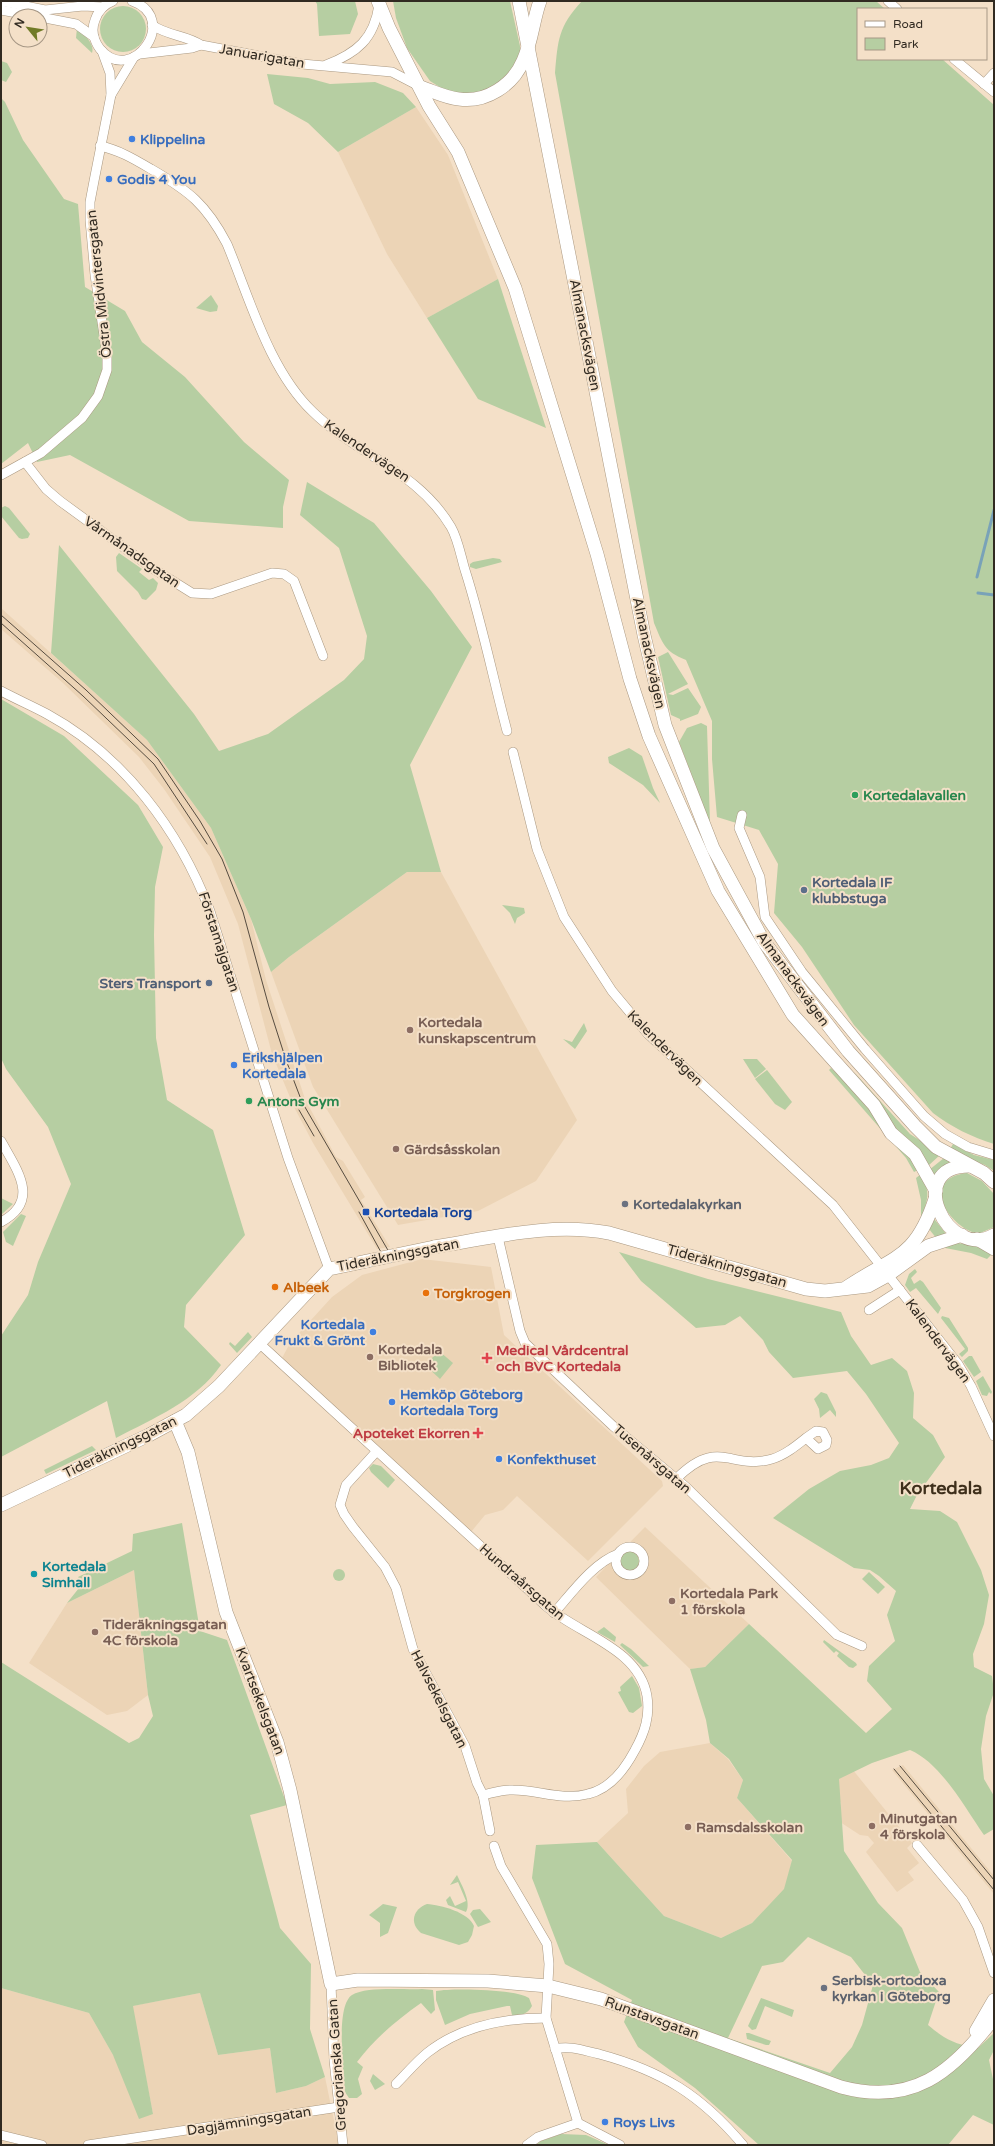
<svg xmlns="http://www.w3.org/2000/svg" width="995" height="2146" viewBox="0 0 995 2146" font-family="'Varela Round',sans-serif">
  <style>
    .built { fill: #ecd4b6 }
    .green { fill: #b6cea2; fill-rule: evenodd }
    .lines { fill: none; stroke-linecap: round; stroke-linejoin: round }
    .stream { stroke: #79a2b8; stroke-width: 3 }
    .street-casing { stroke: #aa9881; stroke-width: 10 }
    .secondary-casing { stroke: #aa9881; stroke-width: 14 }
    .street { stroke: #fff; stroke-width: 9 }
    .secondary { stroke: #fff; stroke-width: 13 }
    .tram { stroke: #564c40; stroke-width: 1 }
    .secondary-bridge-casing { stroke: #aa9881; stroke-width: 14; stroke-linecap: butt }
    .secondary-bridge { stroke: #fff; stroke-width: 13 }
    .shop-dot { fill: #3f7fe0; stroke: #f4e0c8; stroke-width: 1.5 }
    .leisure-dot { fill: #2e9e5b; stroke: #f4e0c8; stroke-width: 1.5 }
    .service-dot { fill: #5c6f8a; stroke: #f4e0c8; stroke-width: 1.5 }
    .education-dot { fill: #8d6e63; stroke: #f4e0c8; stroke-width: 1.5 }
    .worship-dot { fill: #6b7280; stroke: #f4e0c8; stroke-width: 1.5 }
    .transit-dot { fill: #1a4fb4; stroke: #f4e0c8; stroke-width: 1.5 }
    .food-dot { fill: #e8710a; stroke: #f4e0c8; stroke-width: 1.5 }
    .health-dot { fill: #e0444e; stroke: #f4e0c8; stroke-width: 1.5 }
    .culture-dot { fill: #0f9aa8; stroke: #f4e0c8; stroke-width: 1.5 }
    .labels { text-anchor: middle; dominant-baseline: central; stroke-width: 4; stroke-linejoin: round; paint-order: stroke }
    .street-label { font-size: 14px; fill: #312a21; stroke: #f4e0c8 }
    .shop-label { font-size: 14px; font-weight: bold; fill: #366cbe; stroke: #f4e0c8; text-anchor: start }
    .leisure-label { font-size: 14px; font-weight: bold; fill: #27864d; stroke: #f4e0c8; text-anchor: start }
    .service-label { font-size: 14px; font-weight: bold; fill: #4e5e75; stroke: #f4e0c8; text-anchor: start }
    .education-label { font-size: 14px; font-weight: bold; fill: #785e54; stroke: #f4e0c8; text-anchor: start }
    .worship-label { font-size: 14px; font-weight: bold; fill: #5b616d; stroke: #f4e0c8; text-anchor: start }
    .transit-label { font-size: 14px; font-weight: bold; fill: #164399; stroke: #f4e0c8; text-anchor: start }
    .food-label { font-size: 14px; font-weight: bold; fill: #c56008; stroke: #f4e0c8; text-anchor: start }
    .health-label { font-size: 14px; font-weight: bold; fill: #be3a42; stroke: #f4e0c8; text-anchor: start }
    .culture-label { font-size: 14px; font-weight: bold; fill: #0d838f; stroke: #f4e0c8; text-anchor: start }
    .district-label { font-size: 18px; font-weight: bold; fill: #3e2f1b; stroke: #f4e0c8 }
  </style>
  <rect width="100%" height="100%" fill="#f4e0c8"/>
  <!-- built -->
  <g class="built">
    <path d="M416,107l32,48 50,124 -71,39 -40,-64 -49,-102z"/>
    <path d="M1,608l146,132 64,88 40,91 15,61 39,119 31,58 7,4 22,36 -4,3 29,47 -13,2 -64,-106 -19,-36 -22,-53 -34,-130 -28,-67 -46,-68 -25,-32 -76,-74 -62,-54z"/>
    <path d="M407,872h34l136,248 -41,61 -58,30 -80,14 -85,-138 -42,-115 18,-15z"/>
    <path d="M422,1259l69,8 13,68 158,146 1,5 -75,75 -71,-65 -14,14 -18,5 -14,17 -190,-172 9,-17 42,-46 30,-22z"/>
    <path d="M645,1527l104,97 -44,43 -15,2 -94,-92z"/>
    <path d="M134,1570l14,125 -21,16 -20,4 -78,-52 38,-60z"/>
    <path d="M710,1743l18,16 15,21 -6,18 55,63 -7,28 -33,34 -31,15 -57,-22 -67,-74 31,-29 -2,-24 18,-23 16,-14z"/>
    <path d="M844,1759l68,84 -5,5 12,15 -11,9 6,8 -17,12 -31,-40 8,-9 -6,-7 -8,-1 -23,-15 4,-17 -8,-12z"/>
    <path d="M903,1765l91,111v18l-102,-124z"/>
    <path d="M1,1988l88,25 24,42 40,59 -21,-108 68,-13 18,62 52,-7 6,45 30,-7 19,-9 14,68h-338z"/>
  </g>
  <!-- green -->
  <g class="green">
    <path d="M315,1h40l3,13 -8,20 -31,2 -2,-32z"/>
    <path d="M393,1h117l10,45v6l-9,20 -22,19 -19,4 -24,-4 -16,-10 -23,-33 -11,-30z"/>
    <path d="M582,1h294l9,8h-27v50h84l52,46v1039c-22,-7 -43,-17 -61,-31l-79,-88 -52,-78 -28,-34 4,-49 -19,-34 -42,-13 -5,-58v-38l-26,-61c-22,-9 -23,-16 -32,-37l-99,-550c3,-33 3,-46 27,-72z"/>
    <circle cx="123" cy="29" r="23"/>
    <path d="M77,28c7,6 18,16 15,25l-16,-15z"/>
    <path d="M1,61l6,2 5,9 -6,10 -5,-2z"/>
    <path d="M267,74l41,4 22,6 45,-2 28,11 13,14 -78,45 -30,-29 -34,-19z"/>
    <path d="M1,98l4,4 18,38 41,59 14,5 7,83 40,24 17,31 43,35 59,65 45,38 -6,27v21l-94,-7 -119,-66 -33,7 -9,-19 -27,21z"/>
    <path d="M498,279l48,149 -68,-29 -51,-81z"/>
    <path d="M211,295l7,11 -1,5 -7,1 -14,-4z"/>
    <path d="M307,482l67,41 57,68 41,56 -62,118 31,107h-34l-118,85 -18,15 -20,-53 -40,-91 -64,-88 -96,-87 8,-108 135,169 25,37 49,-17 76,-54 20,-21 3,-23 -28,-88 -39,-33z"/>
    <path d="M5,506l4,2 21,26 -2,4 -6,1 -3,-1 -18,-22v-8z"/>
    <path d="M119,553l23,16 -3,3 10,8 4,-2 5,5 -2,7 -10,10 -4,-1 -4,-7 -21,-21 -1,-14z"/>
    <path d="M493,558l7,1 2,3 -26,7 -6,-2v-3l3,-2z"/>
    <path d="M668,652l20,32 -20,10 5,1 15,-7 13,19 -3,7 -18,7v-2l-9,-4 -13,-58z"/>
    <path d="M1,699l63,37 74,69 25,42 -8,40 -1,48 2,103 11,62 46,30 32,105 -59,70 -2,22 37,38c-25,36 -67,53 -105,73l-9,-37 -106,56v-121l27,-41 10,-33 33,-78 -23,-57 -42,-58 -5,-11z"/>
    <path d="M701,723l6,3 3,97 -31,-81 8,-14z"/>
    <path d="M629,748l13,8 11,32 7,15 -17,-18 -34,-22 -1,-6z"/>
    <path d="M502,905l22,3 1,5 -8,5 -2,6 -5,-11z"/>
    <path d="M584,1023l3,8 -12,18 -12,-10 9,3z"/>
    <path d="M743,1059h14l9,10 -11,9z"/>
    <path d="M831,1068c32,30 67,62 87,102l-4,2 -8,-14 -77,-88z"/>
    <path d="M767,1070l25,32 -7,8 -10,-6 -20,-25z"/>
    <path d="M854,1072l56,62 31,20 -13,12 -26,-29z"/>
    <path d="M953,1144l21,11 20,5v11l-9,-6 -36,-14z"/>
    <path d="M944,1158l6,4 -15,14 -6,-6z"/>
    <path d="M967,1173l15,8 12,13v33l-16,7c-32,-8 -58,-56 -11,-61z"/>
    <path d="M921,1174c10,20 7,24 0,45v-19l-5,-22z"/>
    <path d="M1,1198l12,6 -12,11z"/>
    <path d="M21,1214l5,2 -13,30 -7,-4 -3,-10z"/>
    <path d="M933,1220h2l12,15 -10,4 -8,-10z"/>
    <path d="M957,1243l17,2 19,8 -6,6 -16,-6 -31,-6z"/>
    <path d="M619,1252l89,27 133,33 10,24 20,29 21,-7 15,13 7,22 -1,25 20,17 12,22 -28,38 -7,14 30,2 17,11 24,48 8,25 -5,29 -11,30 1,13 18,9 2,16 -8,24 -5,33 3,30 10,17v33l-10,6c-19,-27 -43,-72 -74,-85l-38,13 -33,16 5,72 34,52 24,25 18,44 19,20 -11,33c18,15 26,19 50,23l16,-15v17l-5,10 5,24v41l-21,-10 -25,30h-189l-64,-57 -57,-41 -14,-25 8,-22 -67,-36 -33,-86 4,-33 61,-3 67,74 57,22 31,-15 32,-34 8,-29 -55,-62 6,-18 -14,-21 -19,-16 -4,-23 -16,-51 15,-2 44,-43 117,109 26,-24 -25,-28 2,-15 26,-25 -8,-26 9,-24 -17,-15 -9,-6 -16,-2 -81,-50 36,-29 31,-18 31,-6 18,-7 10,-15 -33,-49 -19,-23 -54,7 -24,-26 -6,-12 -23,-24 -15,9 -29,3 -55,-47zM808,1937l43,20 22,28 -11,40 -10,22 -22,26 -102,-35 34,-72 21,-4z"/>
    <path d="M915,1269l2,3 -6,6 3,6 6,-4 3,2 18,26 -3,6 -22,-26 -6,4 -5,-7 4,-11z"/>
    <path d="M942,1316l7,2 19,30v3l-6,6 -3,-3 6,-5 -24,-31z"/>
    <path d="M248,1332l4,5 -15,16 -8,-9 1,-2 5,4z"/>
    <path d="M439,1351l14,12 -13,16 -15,-14z"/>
    <path d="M969,1356h3l9,16 -7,5 -11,-16z"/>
    <path d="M983,1376l9,16 -1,2 -2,-2 -2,4 -5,-1 -6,-14z"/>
    <path d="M821,1392l6,2 9,18v5l-6,-7 -10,8 -1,-9 -5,-10z"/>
    <path d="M92,1446l4,4 -50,24 -2,-4z"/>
    <path d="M373,1464l8,2 14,14 -7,8 -17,-16 -2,-4z"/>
    <path d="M182,1523l18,108 27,9 60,165 -37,10 30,113 31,36 -1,65 15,48 -19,9 -30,7 -6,-45 -52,7 -18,-62 -67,13 20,108 -14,5 -26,-64 -24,-42 -88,-25v-326l128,81 10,-5 14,-22 -5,-21 -14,-125 -67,33 16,-20 -5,-6 54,-26 1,-17z"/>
    <circle cx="629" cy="1561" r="10"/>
    <circle cx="339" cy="1575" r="6"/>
    <path d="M869,1572l16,15 -7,7 -16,-15z"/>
    <path d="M604,1627l12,10 -1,5 -18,-10z"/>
    <path d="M824,1640l32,23 1,2 -4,3 -4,-1 -12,-11 2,-3 -3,-2 -2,2 -11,-11z"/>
    <path d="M622,1643l9,6 18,17 -6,1 -23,-22z"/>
    <path d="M632,1676l7,12 3,18 -9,7 -4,-1 -11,-20 3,-1 -1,-4z"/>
    <path d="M457,1875c4,9 15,27 9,37l-18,-7 -2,-5 4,-4 5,10 11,-5 -8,-19 -8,3z"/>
    <path d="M383,1904l14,3 -9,26 -8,4v-14l-11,-8z"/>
    <path d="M427,1904c14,1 41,8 47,22l-2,9 -4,7 -9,3 -38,-12c-12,-10 -8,-24 6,-29z"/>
    <path d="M480,1909l11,13 -13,5 -8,-13 3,-4z"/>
    <path d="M422,1989l11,1 2,20 -4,4 -10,-11c-24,17 -46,35 -64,59l6,5 -5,12 4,15 -5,4h-8l-4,-6c-1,-19 -10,-86 7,-97 14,-9 53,-5 70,-6z"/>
    <path d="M436,1991c16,-3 80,-2 93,7l3,8c-5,9 -11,9 -20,9l-2,-9h-3l-37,8 -25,11 -9,-25z"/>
    <path d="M761,1998l33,12 -2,7 -27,-11 -9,23 -4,1 -4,-4z"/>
    <path d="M746,2033h3l22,8 -2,4h-3l-19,-6z"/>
    <path d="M373,2074l12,10 -10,6 -5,-9z"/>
    <path d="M561,2134l25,1 23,10h-73l5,-4z"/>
  </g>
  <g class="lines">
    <!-- stream -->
    <g class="stream">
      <path d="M977,577l17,-67"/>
      <path d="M978,593l16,2"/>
    </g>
    <!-- street casing -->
    <g class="street-casing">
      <g id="street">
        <path d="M1,1l44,9 38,-4 20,1"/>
        <path d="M113,1c-8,3 -15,10 -18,19 -4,10 -1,21 5,29 32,38 81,-31 32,-48"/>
        <path d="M888,1l9,8"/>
        <path d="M1,10l32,6"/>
        <path d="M40,17l36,7 18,13"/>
        <path d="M152,25c16,11 34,10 49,20l101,19 90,8 27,14"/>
        <path d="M140,54l52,-6 9,-3"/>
        <path d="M954,59l40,33"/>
        <path d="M326,65c31,-12 48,-26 53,-60"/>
        <path d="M984,84l10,-11"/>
        <path d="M111,95l23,-38"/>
        <path d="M100,146c19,4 34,13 51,23 38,22 55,35 76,75 23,55 42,126 86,168 45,44 104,58 138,115 7,12 10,30 14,43 17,53 28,108 42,161"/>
        <path d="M25,462l21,27 14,12 92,67 40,25 19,1 61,-21 12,1 10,7 29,75"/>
        <path d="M1,475l40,-22 41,-35 16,-22 9,-26v-15l-12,-80 -5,-55v-18l4,-21 17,-86 -1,-22 -8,-22"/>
        <path d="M1,691c15,8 31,15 46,23 77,42 132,116 163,197l78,247 41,111"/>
        <path d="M513,752l24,97 27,68 48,74 36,43 185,171 125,159 13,22 23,50"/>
        <path d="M742,815l-3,13 21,49 5,40 37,55 63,77 59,67 21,18 23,13 26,8"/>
        <path d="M1,1141c16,29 40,60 0,81"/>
        <path d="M498,1237l22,94 5,12 88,83 73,61 151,148 25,11"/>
        <path d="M869,1310l31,-20"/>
        <path d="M259,1343l287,263c32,28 93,42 101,90 3,20 -2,36 -12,54 -10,19 -25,39 -47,44 -26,7 -49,-4 -75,-4 -10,-1 -20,3 -30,5"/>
        <path d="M376,1452l-30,33 -6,20 4,9 9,13 32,40 11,21 17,61 52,97 12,37 6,12 7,36"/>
        <path d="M676,1479c43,-43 54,-8 96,-20 13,-4 24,-13 34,-21l12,11 8,-4 1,-5 -4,-8 -7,-1 -10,7"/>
        <circle cx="630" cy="1561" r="14"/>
        <path d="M554,1613c17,-19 39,-50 64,-59"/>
        <path d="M917,1845l46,55 15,27 16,46"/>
        <path d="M494,1846l7,20 46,78 2,20 -3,54 32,105"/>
        <path d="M331,1984l3,76 9,85"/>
        <path d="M555,2049c15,-4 30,2 44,5 63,17 102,41 144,91"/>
        <path d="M396,2084c10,-10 20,-22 31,-31 34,-27 77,-35 119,-35"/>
        <path d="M1,2135l41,10"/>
        <path d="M88,2145l251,-38"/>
        <path d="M527,2145l11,-8 40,-14 42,22"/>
      </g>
    </g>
    <!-- secondary casing -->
    <g class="secondary-casing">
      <g id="secondary">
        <path d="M378,1l11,27 40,78 29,46 57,136 82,266 33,125 19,57 69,155 75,124 81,90 17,28 24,21 21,37"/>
        <path d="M519,1l125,634 21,90 48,123 51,94 84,109 67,75 21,21 48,26 10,9"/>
        <path d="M420,87c13,4 26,11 39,12 27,4 54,-14 64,-38 9,-19 10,-41 17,-60"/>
        <path d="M969,1166c-66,0 -22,96 25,69"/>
        <path d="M977,1239l17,10"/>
        <path d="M434,1247c57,-9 117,-25 175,-14l197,56 19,2 43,-5 20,-11 40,-29 34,-11"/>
        <path d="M847,1287c46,-31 68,-27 88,-88"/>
        <path d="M175,1421l13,31 38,160 51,130 13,48 41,194 27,-4 130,1 60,5 53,13 240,88c71,19 111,-14 153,-69"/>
        <path d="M1,1505l148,-70 37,-20 33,-29 110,-117 38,-8"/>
        <path d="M976,2031l18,-31"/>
      </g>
    </g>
    <!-- street -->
    <use href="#street" class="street"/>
    <!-- secondary -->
    <use href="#secondary" class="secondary"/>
    <!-- tram -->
    <g class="tram">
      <path d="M1,615l85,75 72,69 42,62 22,38 21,53 26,95 17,53 16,42 87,150"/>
      <path d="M1,623l82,73 71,68 53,80"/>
      <path d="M299,1110l15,26"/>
      <path d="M359,1212l23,42"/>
      <path d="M900,1766l94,114"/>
      <path d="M894,1769l100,121"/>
    </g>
    <!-- secondary-bridge casing -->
    <g class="secondary-bridge-casing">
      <path id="secondary-bridge" d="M367,1261l67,-14"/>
    </g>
    <!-- secondary-bridge -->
    <use href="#secondary-bridge" class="secondary-bridge"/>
  </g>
  <!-- markers -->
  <g class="shop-dot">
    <circle cx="132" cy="139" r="4"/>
    <circle cx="109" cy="179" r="4"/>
    <circle cx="234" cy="1065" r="4"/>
    <circle cx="373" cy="1332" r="4"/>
    <circle cx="392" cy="1402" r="4"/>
    <circle cx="499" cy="1459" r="4"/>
    <circle cx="605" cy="2122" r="4"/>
  </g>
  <g class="leisure-dot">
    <circle cx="855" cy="795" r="4"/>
    <circle cx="249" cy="1101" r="4"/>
  </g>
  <g class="service-dot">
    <circle cx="804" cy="890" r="4"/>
    <circle cx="209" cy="983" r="4"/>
  </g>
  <g class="education-dot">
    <circle cx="410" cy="1030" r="4"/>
    <circle cx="396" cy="1149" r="4"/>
    <circle cx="370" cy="1357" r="4"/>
    <circle cx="672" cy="1601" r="4"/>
    <circle cx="95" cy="1632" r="4"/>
    <circle cx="872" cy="1826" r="4"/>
    <circle cx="688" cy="1827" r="4"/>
  </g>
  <g class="worship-dot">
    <circle cx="625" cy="1204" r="4"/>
    <circle cx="824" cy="1988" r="4"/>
  </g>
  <rect class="transit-dot" x="362" y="1208" width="8" height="8" rx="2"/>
  <g class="food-dot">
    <circle cx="275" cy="1287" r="4"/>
    <circle cx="426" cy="1293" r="4"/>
  </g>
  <g class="health-dot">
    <path d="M485 1352h4v4h4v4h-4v4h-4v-4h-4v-4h4z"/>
    <path d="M476 1427h4v4h4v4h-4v4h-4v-4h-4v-4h4z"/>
  </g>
  <circle class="culture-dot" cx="34" cy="1574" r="4"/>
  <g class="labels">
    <!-- street labels -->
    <g class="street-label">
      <text transform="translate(262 56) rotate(10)">Januarigatan</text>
      <text transform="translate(99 284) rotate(-96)">Östra Midvintersgatan</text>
      <text transform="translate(585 335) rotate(79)">Almanacksvägen</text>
      <text transform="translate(367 451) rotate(34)">Kalendervägen</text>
      <text transform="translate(132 552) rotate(35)">Vårmånadsgatan</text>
      <text transform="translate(649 653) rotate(78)">Almanacksvägen</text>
      <text transform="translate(219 942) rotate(72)">Förstamajgatan</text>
      <text transform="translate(793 979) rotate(54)">Almanacksvägen</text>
      <text transform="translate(665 1048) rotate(45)">Kalendervägen</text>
      <text transform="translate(398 1255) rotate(-11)">Tideräkningsgatan</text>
      <text transform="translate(727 1266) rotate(16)">Tideräkningsgatan</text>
      <text transform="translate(938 1341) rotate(54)">Kalendervägen</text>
      <text transform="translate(120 1447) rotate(-26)">Tideräkningsgatan</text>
      <text transform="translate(652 1459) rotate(41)">Tusenårsgatan</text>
      <text transform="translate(522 1582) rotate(41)">Hundraårsgatan</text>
      <text transform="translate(439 1699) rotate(63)">Halvsekelsgatan</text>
      <text transform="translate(260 1701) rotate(69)">Kvartsekelsgatan</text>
      <text transform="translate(652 2018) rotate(20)">Runstavsgatan</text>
      <text transform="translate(337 2065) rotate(-94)">Gregorianska Gatan</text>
      <text transform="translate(249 2121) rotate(-9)">Dagjämningsgatan</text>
    </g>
    <!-- shop labels -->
    <g class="shop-label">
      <text x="140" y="139">Klippelina</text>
      <text x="117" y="179">Godis 4 You</text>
      <text x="242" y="1057">Erikshjälpen<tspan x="242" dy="16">Kortedala</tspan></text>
      <text x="365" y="1324" text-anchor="end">Kortedala<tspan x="365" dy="16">Frukt &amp; Grönt</tspan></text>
      <text x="400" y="1394">Hemköp Göteborg<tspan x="400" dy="16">Kortedala Torg</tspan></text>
      <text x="507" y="1459">Konfekthuset</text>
      <text x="613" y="2122">Roys Livs</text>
    </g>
    <!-- leisure labels -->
    <g class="leisure-label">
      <text x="863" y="795">Kortedalavallen</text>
      <text x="257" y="1101">Antons Gym</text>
    </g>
    <!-- service labels -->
    <g class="service-label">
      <text x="812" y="882">Kortedala IF<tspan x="812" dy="16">klubbstuga</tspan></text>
      <text x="201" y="983" text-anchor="end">Sters Transport</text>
    </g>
    <!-- education labels -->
    <g class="education-label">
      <text x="418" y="1022">Kortedala<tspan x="418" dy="16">kunskapscentrum</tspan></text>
      <text x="404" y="1149">Gärdsåsskolan</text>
      <text x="378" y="1349">Kortedala<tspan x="378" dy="16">Bibliotek</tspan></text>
      <text x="680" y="1593">Kortedala Park<tspan x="680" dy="16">1 förskola</tspan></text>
      <text x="103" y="1624">Tideräkningsgatan<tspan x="103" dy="16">4C förskola</tspan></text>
      <text x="880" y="1818">Minutgatan<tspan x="880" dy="16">4 förskola</tspan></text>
      <text x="696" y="1827">Ramsdalsskolan</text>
    </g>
    <!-- worship labels -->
    <g class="worship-label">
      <text x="633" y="1204">Kortedalakyrkan</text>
      <text x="832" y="1980">Serbisk-ortodoxa<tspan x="832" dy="16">kyrkan i Göteborg</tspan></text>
    </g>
    <!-- transit labels -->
    <g class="transit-label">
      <text x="374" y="1212">Kortedala Torg</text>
    </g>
    <!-- food labels -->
    <g class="food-label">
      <text x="283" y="1287">Albeek</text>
      <text x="434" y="1293">Torgkrogen</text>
    </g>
    <!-- health labels -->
    <g class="health-label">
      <text x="496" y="1350">Medical Vårdcentral<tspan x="496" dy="16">och BVC Kortedala</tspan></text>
      <text x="470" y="1433" text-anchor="end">Apoteket Ekorren</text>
    </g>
    <!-- culture labels -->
    <g class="culture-label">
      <text x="42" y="1566">Kortedala<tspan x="42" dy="16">Simhall</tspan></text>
    </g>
    <!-- district labels -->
    <g class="district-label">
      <text x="941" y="1488">Kortedala</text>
    </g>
  </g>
  <!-- border -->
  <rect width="995" height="2146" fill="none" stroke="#312a21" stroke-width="4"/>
  <!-- legend -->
  <rect x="857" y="8" width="130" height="52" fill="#f4e0c8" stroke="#a69785"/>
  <rect x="865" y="21" width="20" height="6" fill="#ffffff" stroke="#a69785"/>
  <text x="893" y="28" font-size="12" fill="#312a21">Road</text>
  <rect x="865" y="38" width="20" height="12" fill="#b6cea2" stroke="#a69785"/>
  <text x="893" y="48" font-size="12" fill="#312a21">Park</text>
  <!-- north arrow -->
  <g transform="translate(28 28) rotate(300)"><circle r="19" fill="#f4e0c8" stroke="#a69785"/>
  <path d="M0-3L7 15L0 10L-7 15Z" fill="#717b27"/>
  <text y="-6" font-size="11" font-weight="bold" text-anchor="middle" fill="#312a21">N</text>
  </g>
</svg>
